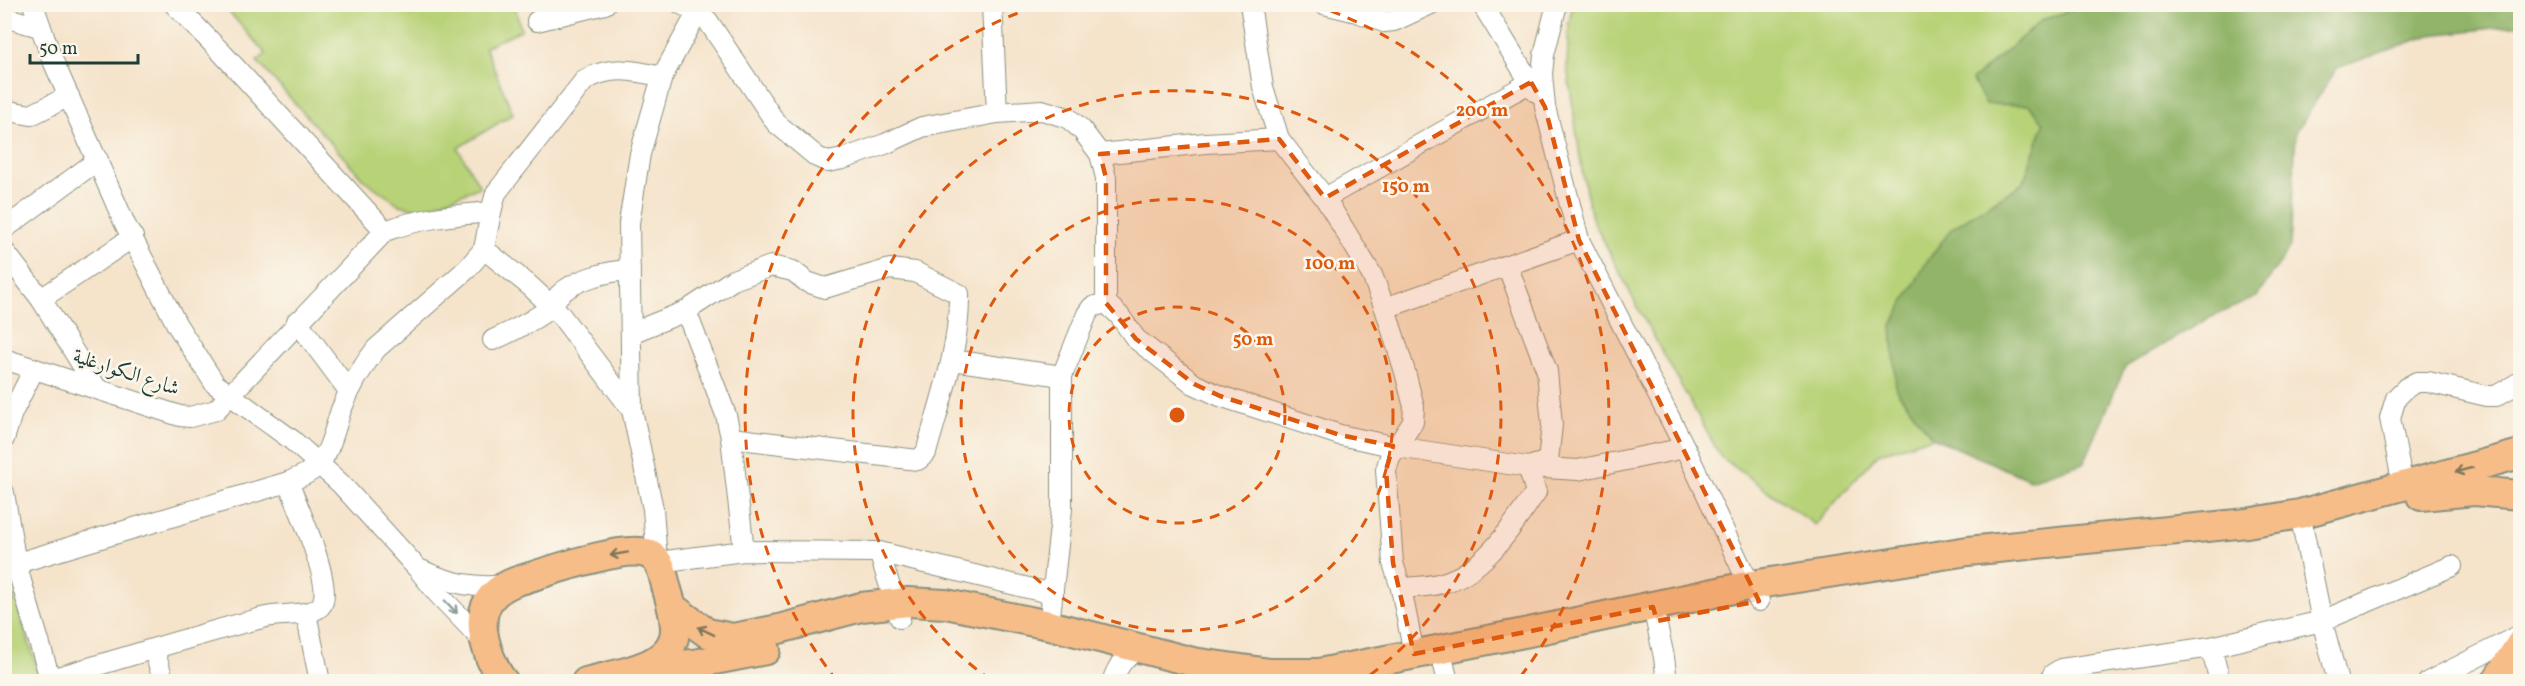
<svg xmlns="http://www.w3.org/2000/svg" width="2525" height="686" viewBox="0 0 2525 686" font-family="Vollkorn,Amiri,serif">
  <style>
    .green { fill: #b7d277; stroke: #6b8856; stroke-width: 1.5 }
    .forest { fill: #91b468; stroke: #58784e; stroke-width: 1.5 }
    .lines { fill: none; stroke-linecap: round; stroke-linejoin: round }
    .minor-casing { stroke: #8a907f; stroke-width: 22 }
    .major-casing { stroke: #8a907f; stroke-width: 27 }
    .highway-casing { stroke: #8a907f; stroke-width: 32 }
    .minor { stroke: #fff; stroke-width: 20 }
    .major { stroke: #f7bd88; stroke-width: 24 }
    .highway { stroke: #f7bd88; stroke-width: 28 }
    .oneway { stroke: #80775a }
    .oneway2 { stroke: #8f9e9a }
    .marked { fill: #de580e; fill-opacity: 0.2; stroke: #de580e; stroke-width: 4.5; stroke-dasharray: 12 8; stroke-linejoin: round }
    .ring { fill: none; stroke: #de580e; stroke-width: 3; stroke-dasharray: 10 8 }
    .labels { text-anchor: middle; dominant-baseline: central; stroke-width: 5; stroke-linejoin: round; paint-order: stroke }
    .street-label { font-size: 21px; fill: #1f3d34; stroke: #fbf7ec }
    .centre { fill: #de580e; stroke: #fbf7ec; stroke-width: 3 }
    .ring-label { font-size: 18px; text-anchor: middle; font-weight: bold; fill: #de580e; stroke: #fbf7ec; stroke-width: 5; stroke-linejoin: round; paint-order: stroke }
  </style>
  <rect width="100%" height="100%" fill="#fbf7ec"/>
  <filter id="ink" filterUnits="userSpaceOnUse"><feTurbulence type="fractalNoise" baseFrequency=".0167" numOctaves="2"/><feDisplacementMap in="SourceGraphic" scale="12" xChannelSelector="R" yChannelSelector="G"/><feConvolveMatrix kernelMatrix="1 2 1 2 8 2 1 2 1" color-interpolation-filters="sRGB"/></filter>
  <filter id="wash" filterUnits="userSpaceOnUse"><feTurbulence type="fractalNoise" baseFrequency=".008" numOctaves="4" result="noise"/><feDisplacementMap in="SourceGraphic" scale="24" xChannelSelector="R" yChannelSelector="G"/><feGaussianBlur stdDeviation="1.35" result="paint"/><feColorMatrix in="noise" values="0 0 0 0 0 0 0 0 0 0 0 0 0 0 0 0 0 1.4 0 .05"/><feComposite in="paint" operator="in"/></filter>
  <g filter="url(#wash)">
    <rect width="100%" height="100%" fill="#f5e3ca"/>
    <!-- green -->
    <g class="green">
      <path d="M223,5h292l6,25 -36,17 28,67 -55,34 22,39 -60,23 -20,-5 -36,-25 -107,-119 9,-7z"/>
      <path d="M1573,5h594l-213,426 -75,22 -64,72 -94,-68 -81,-145 -48,-94 -9,-41 -16,-111 2,-44z"/>
      <path d="M7,577l35,104 -37,1 -1,-104z"/>
    </g>
    <!-- forest -->
    <path class="forest" d="M2089,4h431v21l-90,10 -93,33 -41,64 -6,115 -33,50 -50,22 -82,48 -41,96 -54,17 -98,-43 -36,-47 -4,-65 34,-62 26,-35 71,-45 21,-60 -15,-18 -43,-1 -14,-24 70,-60z"/>
  </g>
  <g filter="url(#ink)">
    <g class="lines">
      <!-- minor casing -->
      <g class="minor-casing">
        <g id="minor">
          <path d="M33,4l17,50 75,170 52,101 38,59 77,56 49,44 77,85 20,25 47,49"/>
          <path d="M174,4l48,49 163,178"/>
          <path d="M681,4l16,8 11,9 68,102 41,34 11,5 15,-3 42,-15 37,-17 75,-14 45,-3 26,8 13,11 19,25 6,24v125l13,12 17,24 58,45 26,12 120,39 57,12 131,20 50,3 107,-22"/>
          <path d="M992,4l5,109"/>
          <path d="M1250,4l13,83 16,52 46,59 47,77 13,33 20,64 9,35 -1,15 -23,35 -4,13 7,93 8,25 13,66"/>
          <path d="M1324,4l33,8 27,10 10,-1 37,-17"/>
          <path d="M1482,4l54,88"/>
          <path d="M1557,4l-13,51 -2,19 3,33 34,133 106,208 56,119 18,34"/>
          <path d="M4,17l35,10"/>
          <path d="M537,21l68,-17"/>
          <path d="M4,110l27,5 38,-19"/>
          <path d="M1100,154l106,-11 73,-4"/>
          <path d="M1325,198l206,-116"/>
          <path d="M4,229l94,-69"/>
          <path d="M484,249l46,37 29,27 73,97"/>
          <path d="M4,251l37,48 56,90"/>
          <path d="M41,299l92,-62"/>
          <path d="M1385,308l194,-68"/>
          <path d="M686,311l40,104 5,23 13,113"/>
          <path d="M297,321l52,70"/>
          <path d="M631,333l55,-22 47,-31 38,-14 22,5 14,11 18,6 65,-19 25,3 44,22c1,54 -19,107 -33,159l-8,7 -187,-22"/>
          <path d="M493,340c20,-9 41,-19 58,-33 3,-3 5,-8 8,-12 16,-16 49,-24 71,-25"/>
          <path d="M4,359l176,57 10,1 26,-7 169,-179c35,-13 68,-16 106,-19l5,-19 88,-112c25,-16 50,-11 78,-4"/>
          <path d="M952,360l110,16"/>
          <path d="M4,439l8,-26 22,-44"/>
          <path d="M2403,486l-13,-68 6,-20 10,-10 11,-6h11l59,14h9l24,-14"/>
          <path d="M4,493l12,71 35,118"/>
          <path d="M2300,514l22,107 16,61"/>
          <path d="M879,552l21,66"/>
          <path d="M657,560l-4,-51 -21,-99 -3,-187 11,-69 22,-77 40,-73"/>
          <path d="M658,562l86,-11 135,1 174,42"/>
          <path d="M4,567l284,-85c11,-5 24,-9 32,-19 11,-15 15,-35 21,-53 9,-22 20,-42 35,-61l91,-80 17,-20 7,-37"/>
          <path d="M421,570c28,13 54,19 85,15"/>
          <path d="M1401,588c13,-1 28,-1 41,-5 43,-11 70,-57 94,-91l-8,-25 20,-6 4,-36 -5,-54 -40,-106"/>
          <path d="M1653,607l11,50 3,25"/>
          <path d="M306,613l14,69"/>
          <path d="M1049,625l13,-116v-133l25,-62 5,-7 14,-4"/>
          <path d="M2211,647l9,35"/>
          <path d="M154,650l10,32"/>
          <path d="M1443,661l5,21"/>
          <path d="M50,679c72,-20 144,-44 216,-62 14,-4 48,1 56,-13 11,-20 -25,-100 -34,-122"/>
          <path d="M1112,682c6,-17 12,-25 27,-33"/>
          <path d="M2050,682l3,-8 8,-5 150,-22 111,-26 130,-55"/>
          <path d="M2428,682l92,-47"/>
        </g>
      </g>
      <!-- major casing -->
      <g class="major-casing">
        <g id="major">
          <path d="M2493,682l27,-41"/>
          <path d="M2513,682l7,-10"/>
        </g>
      </g>
      <!-- highway casing -->
      <g class="highway-casing">
        <g id="highway">
          <path d="M2421,496l53,-5 46,4"/>
          <path d="M672,607l35,26 26,5 46,-9 82,-22 47,-5 38,2 103,21 144,37 77,11h49l205,-40 228,-48 216,-34 279,-28 53,-9 220,-60"/>
          <path d="M644,667l50,-3 72,-14"/>
          <path d="M504,682c-7,-7 -10,-16 -14,-25 -13,-34 -12,-62 27,-76 27,-8 105,-36 129,-28 15,5 17,21 20,33 4,13 8,27 9,41 2,41 -59,46 -89,55"/>
        </g>
      </g>
      <!-- minor -->
      <use href="#minor" class="minor"/>
      <!-- major -->
      <use href="#major" class="major"/>
      <!-- highway -->
      <use href="#highway" class="highway"/>
    </g>
    <!-- one-way arrows -->
    <defs><path id="oneway-shaft" d="M-6 0H5M1.5-3L5.5 0L1.5 3" fill="none" stroke-width="1.6" stroke-linecap="round" stroke-linejoin="round" transform="scale(1.5)"/></defs>
    <g class="oneway">
      <use href="#oneway-shaft" transform="translate(2464 470) rotate(165)"/>
      <use href="#oneway-shaft" transform="translate(619 554) rotate(170)"/>
      <use href="#oneway-shaft" transform="translate(706 631) rotate(-154)"/>
    </g>
    <use class="oneway2" href="#oneway-shaft" transform="translate(451 607) rotate(46)"/>
  </g>
  <!-- marked area -->
  <path class="marked" d="M1531,82l14,25 34,133 180,361 -102,20 -4,-14 -239,47 -21,-91 -7,-93 7,-24 -53,-11 -120,-39 -26,-12 -58,-45 -30,-36v-125l-6,-24 179,-15 46,59z"/>
  <!-- distance rings -->
  <g class="ring">
    <circle cx="1177" cy="415" r="108"/>
    <circle cx="1177" cy="415" r="216"/>
    <path d="M991 680A324 324 0 1 1 1363 680"/>
    <path d="M837 681A432 432 0 0 1 1040 5M1314 5A432 432 0 0 1 1517 681"/>
  </g>
  <g class="labels">
    <!-- street labels -->
    <g class="street-label">
      <text transform="translate(126 373) rotate(18)">شارع الكوارغلية</text>
    </g>
  </g>
  <circle cx="1177" cy="415" r="9" class="centre"/>
  <g class="ring-label">
    <text x="1482" y="116">200 m</text>
    <text x="1406" y="192">150 m</text>
    <text x="1330" y="269">100 m</text>
    <text x="1253" y="345">50 m</text>
  </g>
  <!-- margin -->
  <rect width="2525" height="686" fill="none" stroke="#fbf7ec" stroke-width="24"/>
  <!-- scale -->
  <path d="M30 54v9h108v-9" fill="none" stroke="#1f3d34" stroke-width="3"/>
  <text x="39" y="54" font-size="18" fill="#1f3d34" stroke="#fbf7ec" stroke-width="4.5" paint-order="stroke">50 m</text>
</svg>
